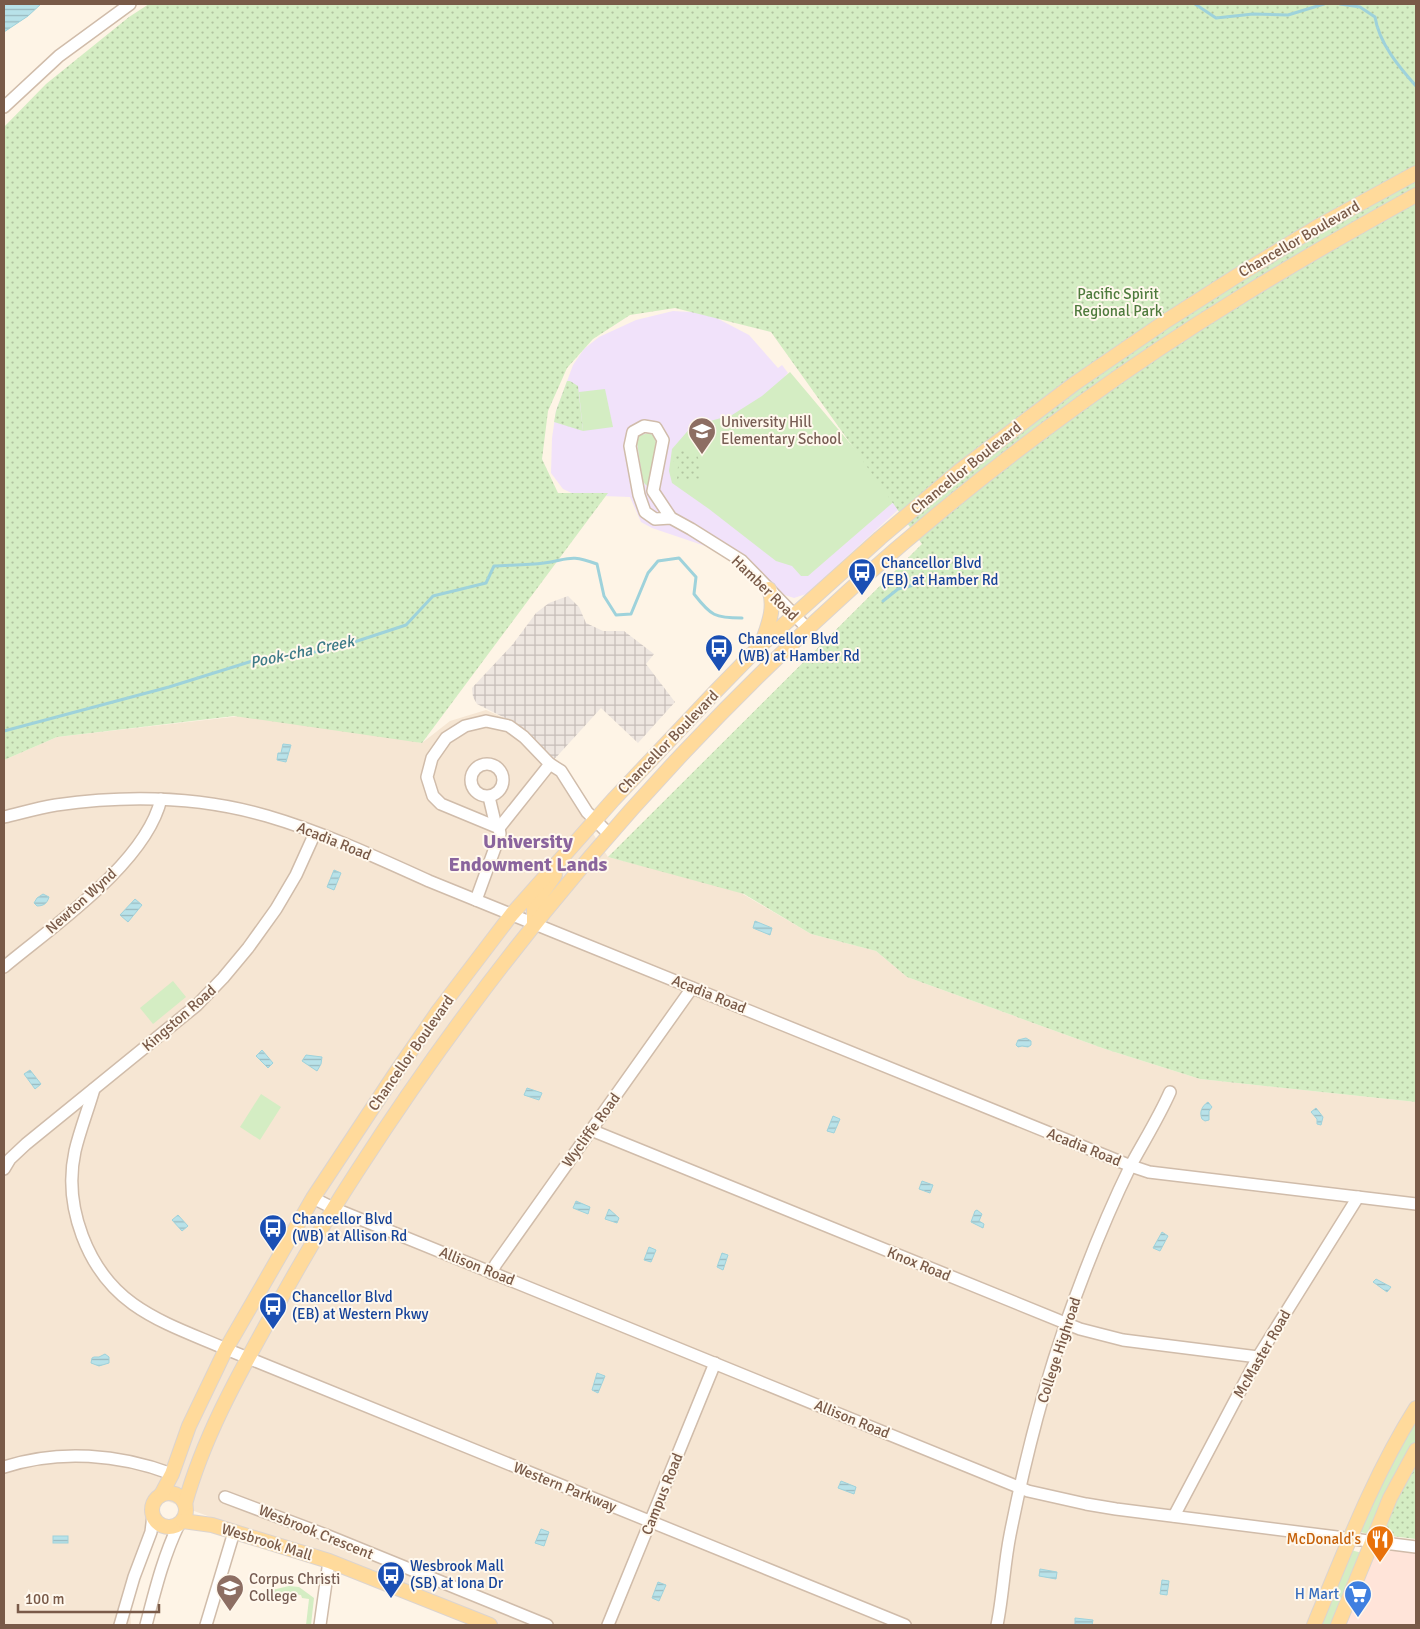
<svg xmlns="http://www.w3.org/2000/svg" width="1420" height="1629" viewBox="0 0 1420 1629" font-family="Signika,sans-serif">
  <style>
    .residential { fill: #f6e6d3 }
    .commercial { fill: #ffe4d9 }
    .industrial { fill: url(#industrial-grid) }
    .education { fill: #f1e2fa }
    .grass { fill: #d4edc3 }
    .park { fill: url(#park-dots) }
    .water { fill: url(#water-rules); stroke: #9ed2db }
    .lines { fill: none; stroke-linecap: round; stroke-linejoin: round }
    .stream { stroke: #9ed2db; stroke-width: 3 }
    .minor-casing { stroke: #d0bcaa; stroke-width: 14 }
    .major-casing { stroke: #dcd4cf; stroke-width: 16 }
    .minor { stroke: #fff; stroke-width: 11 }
    .major { stroke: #ffda9b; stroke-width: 14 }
    .labels { text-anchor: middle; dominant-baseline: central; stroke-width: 4; stroke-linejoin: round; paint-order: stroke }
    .street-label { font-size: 15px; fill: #795a48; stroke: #fff8ed }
    .park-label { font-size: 15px; fill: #4e7a3c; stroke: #fff8ed }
    .education-label { font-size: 15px; fill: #785e54; stroke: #fff8ed; text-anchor: start }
    .transit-label { font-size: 15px; fill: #164399; stroke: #fff8ed; text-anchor: start }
    .food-label { font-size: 15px; fill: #c56008; stroke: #fff8ed; text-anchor: end }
    .shop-label { font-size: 15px; fill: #366cbe; stroke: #fff8ed; text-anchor: end }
    .water-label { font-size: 16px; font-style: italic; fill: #3d7a87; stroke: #fff8ed }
    .district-label { font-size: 20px; font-weight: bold; fill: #8a649d; stroke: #fff8ed }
  </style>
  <defs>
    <pattern id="industrial-grid" width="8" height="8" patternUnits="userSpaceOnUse" patternTransform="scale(1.25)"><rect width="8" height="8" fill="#eee6e0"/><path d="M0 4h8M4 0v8" fill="none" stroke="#c6bdb8"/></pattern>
    <pattern id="park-dots" width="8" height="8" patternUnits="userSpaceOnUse" patternTransform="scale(1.25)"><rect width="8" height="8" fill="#d4edc3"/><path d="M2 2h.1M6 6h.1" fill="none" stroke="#b1c3a0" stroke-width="1.8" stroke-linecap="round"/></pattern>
    <pattern id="water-rules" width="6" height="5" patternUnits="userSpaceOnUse" patternTransform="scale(1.25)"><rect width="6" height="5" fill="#b8e2e9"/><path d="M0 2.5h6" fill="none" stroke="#9ababf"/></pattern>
  </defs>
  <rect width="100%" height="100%" fill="#fef4e6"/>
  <!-- residential -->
  <path class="residential" d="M486,710l23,10 44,51 55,86 128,33 75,44 65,17 31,26 198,72 95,30 216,23v297l-19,30 -50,101 -6,1 -153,-18 -8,10 158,20 2,3 -31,79h-819l-255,-99 -79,-29 -28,84 3,44h-127v-865l53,-23 209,-24 156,30 28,-22z"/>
  <!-- commercial -->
  <path class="commercial" d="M1380,1547l36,4v74h-73l31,-75z"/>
  <!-- industrial -->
  <path class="industrial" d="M568,596l11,11 7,16 17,8h21l30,23 -8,10 29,38 -37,41 -37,-35 -51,56 -41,-44 -32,-16 -4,-7 -1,-9 41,-44 23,-31 13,-10z"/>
  <!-- education -->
  <path class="education" d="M673,311l34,2 42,22 29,33 4,-3 6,8 -3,3 114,133 -93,85 -12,4 -28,-9 -22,-20 -27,-19 -65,-22 -11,-6 -11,-25 -54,-2 -13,-6 -12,-16 1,-35 4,-27 17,-46 11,-16 15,-12 37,-17z"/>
  <!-- grass -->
  <g class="grass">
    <path d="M790,372l107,127 -89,77h-7l-9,-10 -16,-5 -67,-52 -37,-26 -3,-12 3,-22 20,-23 40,-11 30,-19z"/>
    <path d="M605,389l8,38 -30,4 -4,-39z"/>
    <path d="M648,433l5,2 3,7 -6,41 -3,3 -4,-4 -6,-39 2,-7z"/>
    <path d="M173,981l13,16 -33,27 -13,-16z"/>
    <path d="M261,1094l20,13 -21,33 -20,-13z"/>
    <path d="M1416,1416v29l-46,89 -10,-2 7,-21z"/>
    <path d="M1351,1550l11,3 -29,72h-13z"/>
    <path d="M289,1586l10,1 15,11 -3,27h-5l3,-26 -7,-1 -1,-3 -16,-2 -1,3h-6l-2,3 -10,-1 6,-8z"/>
  </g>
  <!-- park -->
  <g class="park">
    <path d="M149,4h1267v1098l-216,-23 -95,-30 -198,-72 -31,-26 -65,-17 -67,-40 -136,-37 314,-313 -151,-212 -96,-24 -45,7 -37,24 -26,29 -19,43 -6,48 16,34h50l-186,250 -188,-27 -177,21 -53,23v-633l42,-43 83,-67z"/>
    <path d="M567,381h3l8,5 5,45 -29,-9 2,-11z"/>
    <path d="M685,449l5,5 7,1 4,10 -2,14 -6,-1 -3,3 -13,-1 1,-14 -5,-5 2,-9z"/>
    <path d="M1416,1463v76l-25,-3 -7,-8 7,-18z"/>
  </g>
  <!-- water -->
  <g class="water">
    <path d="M4,4h37l-13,12 -24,16z"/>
    <path d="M283,744l8,1 -5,17 -9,-2 1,-7h3z"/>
    <path d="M334,870l7,3 -7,17 -7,-3z"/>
    <path d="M43,894l6,3c-2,7 -6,9 -12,9l-3,-3 3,-5z"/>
    <path d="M135,899l7,6 -14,17 -8,-7z"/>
    <path d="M755,921l17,7 -2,7 -17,-7z"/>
    <path d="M1026,1038l5,3v4l-3,2 -6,-1 -4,1 -2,-2 2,-5z"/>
    <path d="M262,1050l11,13 -5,5 -12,-12z"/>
    <path d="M306,1055l16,2 -1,7 -4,7 -15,-10z"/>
    <path d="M30,1070l11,14 -6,5 -11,-15z"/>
    <path d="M527,1088l15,5 -3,7 -15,-5z"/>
    <path d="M1208,1102l4,5 -3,4v9l-4,1 -3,-2c-3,-7 0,-13 6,-17z"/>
    <path d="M1316,1108l7,9 -2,8 -4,-1v-5l-6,-7z"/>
    <path d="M833,1116l7,3 -6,14 -7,-2z"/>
    <path d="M922,1181l11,4 -3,8 -11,-4z"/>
    <path d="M576,1201l14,6 -2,7 -15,-6z"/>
    <path d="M609,1209l10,9 -2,5 -12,-4z"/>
    <path d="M977,1210l5,4 -3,7 5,3 -1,4 -12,-6 4,-11z"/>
    <path d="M178,1215l10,11 -6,5 -10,-11z"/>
    <path d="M1162,1232l6,4 -8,15 -7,-3z"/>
    <path d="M649,1247l7,3 -5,12 -7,-2z"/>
    <path d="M722,1253l6,2 -5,15 -6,-3z"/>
    <path d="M1376,1279l15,8 -4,5 -14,-10z"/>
    <path d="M105,1354l4,3v6l-10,3 -8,-3 1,-5 2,-1h5z"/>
    <path d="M597,1373l8,3 -7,17 -6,-3z"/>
    <path d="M841,1481l15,6 -2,7 -16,-6z"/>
    <path d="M541,1529l8,3 -5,14 -9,-3z"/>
    <rect x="53" y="1536" width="15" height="7"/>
    <path d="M1040,1569l17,3 -1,7 -17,-3z"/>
    <path d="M1162,1580l7,1 -2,14 -7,-1z"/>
    <path d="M658,1582l8,3 -7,16 -7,-3z"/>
    <path d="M1075,1618l18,2 -1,5h-17z"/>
  </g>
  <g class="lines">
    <!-- stream -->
    <g class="stream">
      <path d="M1195,4l21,14 37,-4 35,1 36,-11"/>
      <path d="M1340,4l20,3 15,10c4,26 24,50 41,69"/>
      <path d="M883,601l15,-12 20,-5"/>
      <path d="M4,731l165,-44 90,-28 71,-9 76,-25 27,-29 53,-13 8,-17c16,-1 34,-1 50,-3 26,-4 26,-9 53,1l7,32 12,19 15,-1 17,-41 10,-12 21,-3 17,19 -2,17c17,22 21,24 48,24"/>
    </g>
    <!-- minor casing -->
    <g class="minor-casing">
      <g id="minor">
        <path d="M4,107l55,-51 71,-52"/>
        <path d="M671,518l-16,1 -10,-7 -6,-17 -9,-49 3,-14 11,-6 12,2 7,12 -10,51 18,27 20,11 51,32 65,67"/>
        <circle cx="487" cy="780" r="16"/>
        <path d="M4,817c17,-4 34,-9 52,-12 70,-10 142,-9 211,11 55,16 109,41 162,65l702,285 18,6 267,32"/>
        <path d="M499,828l-58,-24 -8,-8 -6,-19 5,-19 14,-20 19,-12 21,-5 23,5 15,11 26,27 11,7 26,41 23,23"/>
        <path d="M499,828l51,-64"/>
        <path d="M476,900l24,-66 -1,-6 -4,-6 -6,-25"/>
        <path d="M4,967c49,-41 142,-104 157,-168"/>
        <path d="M94,1089c-6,21 -14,41 -19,62 -12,55 12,120 58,153 28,20 61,31 93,45l679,276"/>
        <path d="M591,1130l489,199 43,11 135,17"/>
        <path d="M4,1169l6,-10 16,-15 171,-139 26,-27 25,-30 28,-39 20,-34 19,-42"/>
        <path d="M313,1198l20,10 695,283 58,13 30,5 300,38"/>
        <path d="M491,1273l5,-9 196,-276"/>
        <path d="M4,1467c55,-18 115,-13 168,7"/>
        <path d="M225,1497l101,38 221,90"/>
        <path d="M1174,1516l84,-159 100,-160"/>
        <path d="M120,1625l14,-48 17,-45 2,-17"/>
        <path d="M146,1625c9,-34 17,-68 33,-101"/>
        <path d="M206,1625l28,-93"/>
        <path d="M320,1625l9,-64"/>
        <path d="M608,1625l107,-262"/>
        <path d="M997,1625c6,-29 7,-60 13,-90 14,-71 32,-143 56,-212 19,-54 40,-107 65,-158 13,-24 28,-48 39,-73"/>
      </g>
    </g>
    <!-- major casing -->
    <g class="major-casing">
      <g id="major">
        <path d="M762,643c6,-18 14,-35 7,-54"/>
        <path d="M534,923v-18l21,-30"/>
        <circle cx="169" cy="1510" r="17"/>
        <path d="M161,1495l11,-21 17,-48 37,-77 87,-151 84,-127 42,-61 73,-96 101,-114 103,-109 45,-46 119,-107 79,-67 115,-87 92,-63 69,-44 82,-50 99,-54"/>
        <path d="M185,1504c18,-65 51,-125 84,-184 28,-51 57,-101 89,-150 192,-298 434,-558 722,-766 107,-78 220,-145 336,-209"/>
        <path d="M183,1521l29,4 117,36 161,64"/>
        <path d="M1314,1625c31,-74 59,-149 102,-217"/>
        <path d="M1338,1625l52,-127 26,-48"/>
      </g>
    </g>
    <!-- minor -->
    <use href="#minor" class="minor"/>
    <!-- major -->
    <use href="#major" class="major"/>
  </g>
  <!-- icons -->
  <defs>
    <g id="school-pin" transform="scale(1.4375)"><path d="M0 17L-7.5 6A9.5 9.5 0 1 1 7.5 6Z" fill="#8d6e63" stroke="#fff8ed"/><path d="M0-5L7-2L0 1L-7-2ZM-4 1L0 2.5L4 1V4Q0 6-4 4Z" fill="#fff"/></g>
    <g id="bus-pin" transform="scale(1.4375)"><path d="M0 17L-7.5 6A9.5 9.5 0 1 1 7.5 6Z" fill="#1a4fb4" stroke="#fff8ed"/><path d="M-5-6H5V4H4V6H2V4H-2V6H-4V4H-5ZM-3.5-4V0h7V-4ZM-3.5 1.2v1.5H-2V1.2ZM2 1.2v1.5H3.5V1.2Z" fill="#fff"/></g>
    <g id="restaurant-pin" transform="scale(1.4375)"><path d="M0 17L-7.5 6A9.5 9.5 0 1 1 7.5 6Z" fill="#e8710a" stroke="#fff8ed"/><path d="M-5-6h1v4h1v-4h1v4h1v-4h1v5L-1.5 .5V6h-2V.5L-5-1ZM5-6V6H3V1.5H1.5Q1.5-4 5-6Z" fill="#fff"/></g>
    <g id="university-pin" transform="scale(1.4375)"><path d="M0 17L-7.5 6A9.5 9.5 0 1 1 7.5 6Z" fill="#8d6e63" stroke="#fff8ed"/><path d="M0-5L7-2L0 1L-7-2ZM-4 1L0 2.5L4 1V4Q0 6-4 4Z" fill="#fff"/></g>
    <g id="supermarket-pin" transform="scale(1.4375)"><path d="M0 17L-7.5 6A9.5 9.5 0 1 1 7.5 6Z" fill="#3f7fe0" stroke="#fff8ed"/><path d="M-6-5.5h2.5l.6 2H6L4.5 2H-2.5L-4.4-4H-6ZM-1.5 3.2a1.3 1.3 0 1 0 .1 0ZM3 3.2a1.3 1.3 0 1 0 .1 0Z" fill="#fff"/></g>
  </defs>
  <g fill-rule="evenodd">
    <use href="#school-pin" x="702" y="431"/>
    <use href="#bus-pin" x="862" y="572"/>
    <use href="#bus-pin" x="719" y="648"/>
    <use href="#bus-pin" x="273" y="1228"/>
    <use href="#bus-pin" x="273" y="1306"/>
    <use href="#restaurant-pin" x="1380" y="1539"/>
    <use href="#bus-pin" x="391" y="1575"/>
    <use href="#university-pin" x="230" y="1588"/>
    <use href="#supermarket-pin" x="1358" y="1594"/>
  </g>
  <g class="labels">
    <!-- street labels -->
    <g class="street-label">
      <text transform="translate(1299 239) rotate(-30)">Chancellor Boulevard</text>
      <text transform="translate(966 468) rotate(-39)">Chancellor Boulevard</text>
      <text transform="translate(765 588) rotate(44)">Hamber Road</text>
      <text transform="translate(668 742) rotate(-46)">Chancellor Boulevard</text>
      <text transform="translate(334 841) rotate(22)">Acadia Road</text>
      <text transform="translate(81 901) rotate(-42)">Newton Wynd</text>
      <text transform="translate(709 994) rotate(22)">Acadia Road</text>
      <text transform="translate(179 1018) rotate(-41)">Kingston Road</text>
      <text transform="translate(411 1053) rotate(-55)">Chancellor Boulevard</text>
      <text transform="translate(591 1130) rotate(-54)">Wycliffe Road</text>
      <text transform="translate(1084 1147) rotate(22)">Acadia Road</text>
      <text transform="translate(919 1264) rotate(22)">Knox Road</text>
      <text transform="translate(477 1266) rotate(22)">Allison Road</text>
      <text transform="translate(1059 1350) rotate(-72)">College Highroad</text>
      <text transform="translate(1262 1354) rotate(-60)">McMaster Road</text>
      <text transform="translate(852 1419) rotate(22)">Allison Road</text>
      <text transform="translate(565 1487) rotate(22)">Western Parkway</text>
      <text transform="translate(662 1494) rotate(-68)">Campus Road</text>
      <text transform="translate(316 1532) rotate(22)">Wesbrook Crescent</text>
      <text transform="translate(267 1542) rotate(17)">Wesbrook Mall</text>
    </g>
    <!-- park labels -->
    <g class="park-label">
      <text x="1118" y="294">Pacific Spirit<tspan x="1118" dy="17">Regional Park</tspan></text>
    </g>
    <!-- education labels -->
    <g class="education-label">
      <text x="721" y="422">University Hill<tspan x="721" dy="17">Elementary School</tspan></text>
      <text x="249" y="1579">Corpus Christi<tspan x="249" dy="17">College</tspan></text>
    </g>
    <!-- transit labels -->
    <g class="transit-label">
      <text x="881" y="563">Chancellor Blvd<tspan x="881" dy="17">(EB) at Hamber Rd</tspan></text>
      <text x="738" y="639">Chancellor Blvd<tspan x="738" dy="17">(WB) at Hamber Rd</tspan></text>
      <text x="292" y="1219">Chancellor Blvd<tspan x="292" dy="17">(WB) at Allison Rd</tspan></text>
      <text x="292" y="1297">Chancellor Blvd<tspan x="292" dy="17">(EB) at Western Pkwy</tspan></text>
      <text x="410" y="1566">Wesbrook Mall<tspan x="410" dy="17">(SB) at Iona Dr</tspan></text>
    </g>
    <!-- food labels -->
    <g class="food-label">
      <text x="1361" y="1539">McDonald's</text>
    </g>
    <!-- shop labels -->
    <g class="shop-label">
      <text x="1339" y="1594">H Mart</text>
    </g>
    <!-- water labels -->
    <g class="water-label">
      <text transform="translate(302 652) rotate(-12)">Pook-cha Creek</text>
    </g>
    <!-- district labels -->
    <g class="district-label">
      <text x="528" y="841">University<tspan x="528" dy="23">Endowment Lands</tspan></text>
    </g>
  </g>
  <!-- border -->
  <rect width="1420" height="1629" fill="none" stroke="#795a48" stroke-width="10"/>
  <!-- scale -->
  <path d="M18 1604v8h141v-8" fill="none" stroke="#795a48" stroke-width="2.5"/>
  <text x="25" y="1604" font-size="15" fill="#795a48" stroke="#fff8ed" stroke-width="4" paint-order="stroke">100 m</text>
</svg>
